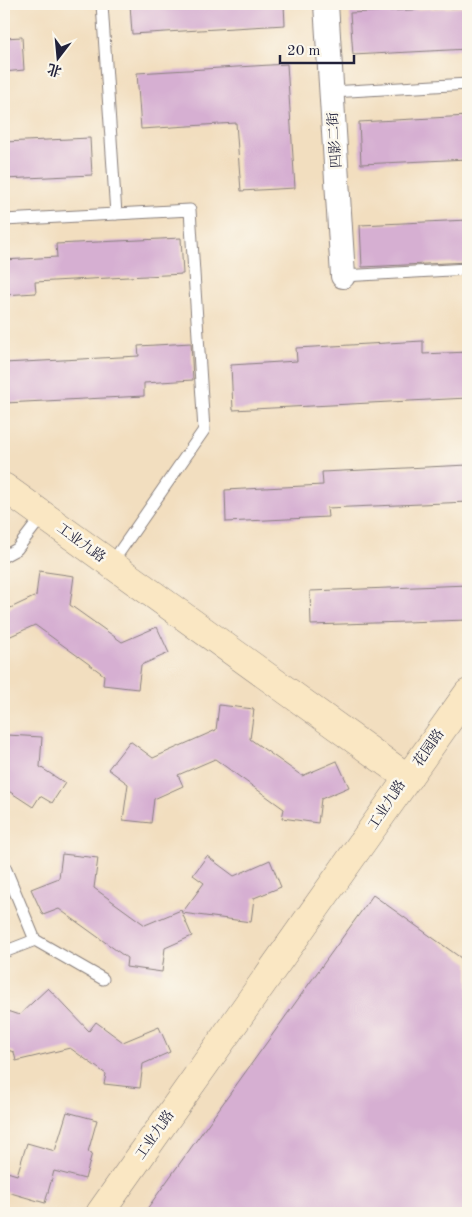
<svg xmlns="http://www.w3.org/2000/svg" width="472" height="1217" viewBox="0 0 472 1217" font-family="'Old Standard TT','Noto Serif SC',serif">
  <style>
    .building { fill: #d6afd2 }
    .lines { fill: none; stroke-linecap: round; stroke-linejoin: round }
    .lane-casing { stroke: #8a807d; stroke-width: 13 }
    .street-casing { stroke: #8a807d; stroke-width: 26 }
    .secondary-casing { stroke: #8a807d; stroke-width: 29 }
    .lane { stroke: #fff; stroke-width: 11 }
    .street { stroke: #fff; stroke-width: 24 }
    .secondary { stroke: #fae7c3; stroke-width: 28 }
    .labels { text-anchor: middle; dominant-baseline: central; stroke-width: 5; stroke-linejoin: round; paint-order: stroke }
    .street-label { font-size: 14px; fill: #22223b; stroke: #fbf7ec }
  </style>
  <rect width="100%" height="100%" fill="#fbf7ec"/>
  <filter id="ink" filterUnits="userSpaceOnUse"><feTurbulence type="fractalNoise" baseFrequency=".02" numOctaves="2"/><feDisplacementMap in="SourceGraphic" scale="10" xChannelSelector="R" yChannelSelector="G"/><feConvolveMatrix kernelMatrix="1 2 1 2 8 2 1 2 1" color-interpolation-filters="sRGB"/></filter>
  <filter id="wash" filterUnits="userSpaceOnUse"><feTurbulence type="fractalNoise" baseFrequency=".0096" numOctaves="4" result="noise"/><feDisplacementMap in="SourceGraphic" scale="20" xChannelSelector="R" yChannelSelector="G"/><feGaussianBlur stdDeviation="1.12" result="paint"/><feColorMatrix in="noise" values="0 0 0 0 0 0 0 0 0 0 0 0 0 0 0 0 0 1.4 0 .05"/><feComposite in="paint" operator="in"/></filter>
  <g filter="url(#wash)">
    <rect width="100%" height="100%" fill="#f2debf"/>
    <g id="blocks">
      <!-- building -->
      <g class="building">
        <path d="M130,4h154l1,21 -153,9z"/>
        <path d="M468,7v42l-115,6 -3,-42z"/>
        <path d="M22,37l2,33 -20,2v-34z"/>
        <path d="M287,64l8,124 -54,3 -5,-68 -95,6 -4,-56z"/>
        <path d="M468,116v43l-107,5 -2,-42z"/>
        <path d="M90,138l2,37 -88,4v-37z"/>
        <path d="M468,220v42l-106,5 -2,-42z"/>
        <path d="M181,238l2,36 -148,8 1,11 -32,2v-35l53,-3 -1,-13z"/>
        <path d="M423,341v13l45,-2v46l-235,12 -2,-45 66,-4 -1,-13z"/>
        <path d="M191,343l2,37 -49,3v13l-139,7 -1,-40 135,-7 -1,-10z"/>
        <path d="M468,465v37l-141,6 1,9 -102,5 -1,-32 98,-5 -1,-13z"/>
        <path d="M39,571l35,5 -4,29 52,37 35,-15 12,26 -28,12 -3,24 -35,-4 1,-10 -69,-50 -31,14v-28l32,-15z"/>
        <path d="M468,585v35l-157,5 -1,-34z"/>
        <path d="M219,705l35,4 -4,30 52,37 35,-15 12,26 -28,12 -3,24 -36,-5 2,-9 -69,-50 -37,16 5,11 -29,13 -3,24 -28,-3 5,-36 -20,-15 22,-28 23,17 63,-28z"/>
        <path d="M7,735l35,2 -2,30 25,16 -13,20 -12,-7 -7,11 -29,-19z"/>
        <path d="M62,854l36,4 -4,30 51,37 36,-15 1,3 22,-30 -11,-8 14,-19 27,20 36,-16 11,27 -27,11 -3,24 -69,-9 10,23 -27,12 -3,24 -36,-5 1,-9 -68,-49 -16,6 -12,-26 28,-11z"/>
        <path d="M373,895l95,68v250h-324z"/>
        <path d="M48,988l41,43 7,-9 27,20 36,-15 11,25 -27,12 -3,24 -36,-4 2,-10 -36,-26 -54,13 -2,-9 -10,-3v-39l15,5z"/>
        <path d="M67,1112l30,8 -9,32 4,1 -7,26 -31,-8 -9,32 -41,-12v-20l13,4 10,-32 28,8z"/>
      </g>
    </g>
  </g>
  <g filter="url(#ink)">
    <use href="#blocks" fill-opacity="0" stroke="#8a807d" stroke-width="1"/>
    <g class="lines">
      <!-- lane casing -->
      <g class="lane-casing">
        <g id="lane">
          <path d="M102,4l14,210"/>
          <path d="M332,92l136,-8"/>
          <path d="M4,220l186,-10 14,220 -93,134"/>
          <path d="M343,276l125,-7"/>
          <path d="M4,556l13,-7 26,-34"/>
          <path d="M4,865l31,75"/>
          <path d="M4,952l31,-12 68,39"/>
        </g>
      </g>
      <!-- street casing -->
      <g class="street-casing">
        <path id="street" d="M326,4l17,272"/>
      </g>
      <!-- secondary casing -->
      <g class="secondary-casing">
        <g id="secondary">
          <path d="M4,487l404,291"/>
          <path d="M100,1213l368,-520"/>
        </g>
      </g>
      <!-- lane -->
      <use href="#lane" class="lane"/>
      <!-- street -->
      <use href="#street" class="street"/>
      <!-- secondary -->
      <use href="#secondary" class="secondary"/>
    </g>
  </g>
  <g class="labels">
    <!-- street labels -->
    <g class="street-label">
      <text transform="translate(335 140) rotate(-94)">四影二街</text>
      <text transform="translate(81 543) rotate(36)">工业九路</text>
      <text transform="translate(429 748) rotate(-55)">花园路</text>
      <text transform="translate(387 805) rotate(-57)">工业九路</text>
      <text transform="translate(155 1135) rotate(-55)">工业九路</text>
    </g>
  </g>
  <!-- margin -->
  <rect width="472" height="1217" fill="none" stroke="#fbf7ec" stroke-width="20"/>
  <!-- north arrow -->
  <g transform="translate(58 58) rotate(196)" stroke="#fbf7ec" stroke-width="4" paint-order="stroke">
  <path d="M0-4L9 19L0 12L-9 19Z" fill="#22223b"/>
  <text y="-8" font-size="14" font-weight="bold" text-anchor="middle" fill="#22223b">北</text>
  </g>
  <!-- scale -->
  <path d="M280 55v8h74v-8" fill="none" stroke="#22223b" stroke-width="2.5"/>
  <text x="287" y="55" font-size="15" fill="#22223b" stroke="#fbf7ec" stroke-width="4" paint-order="stroke">20 m</text>
</svg>
